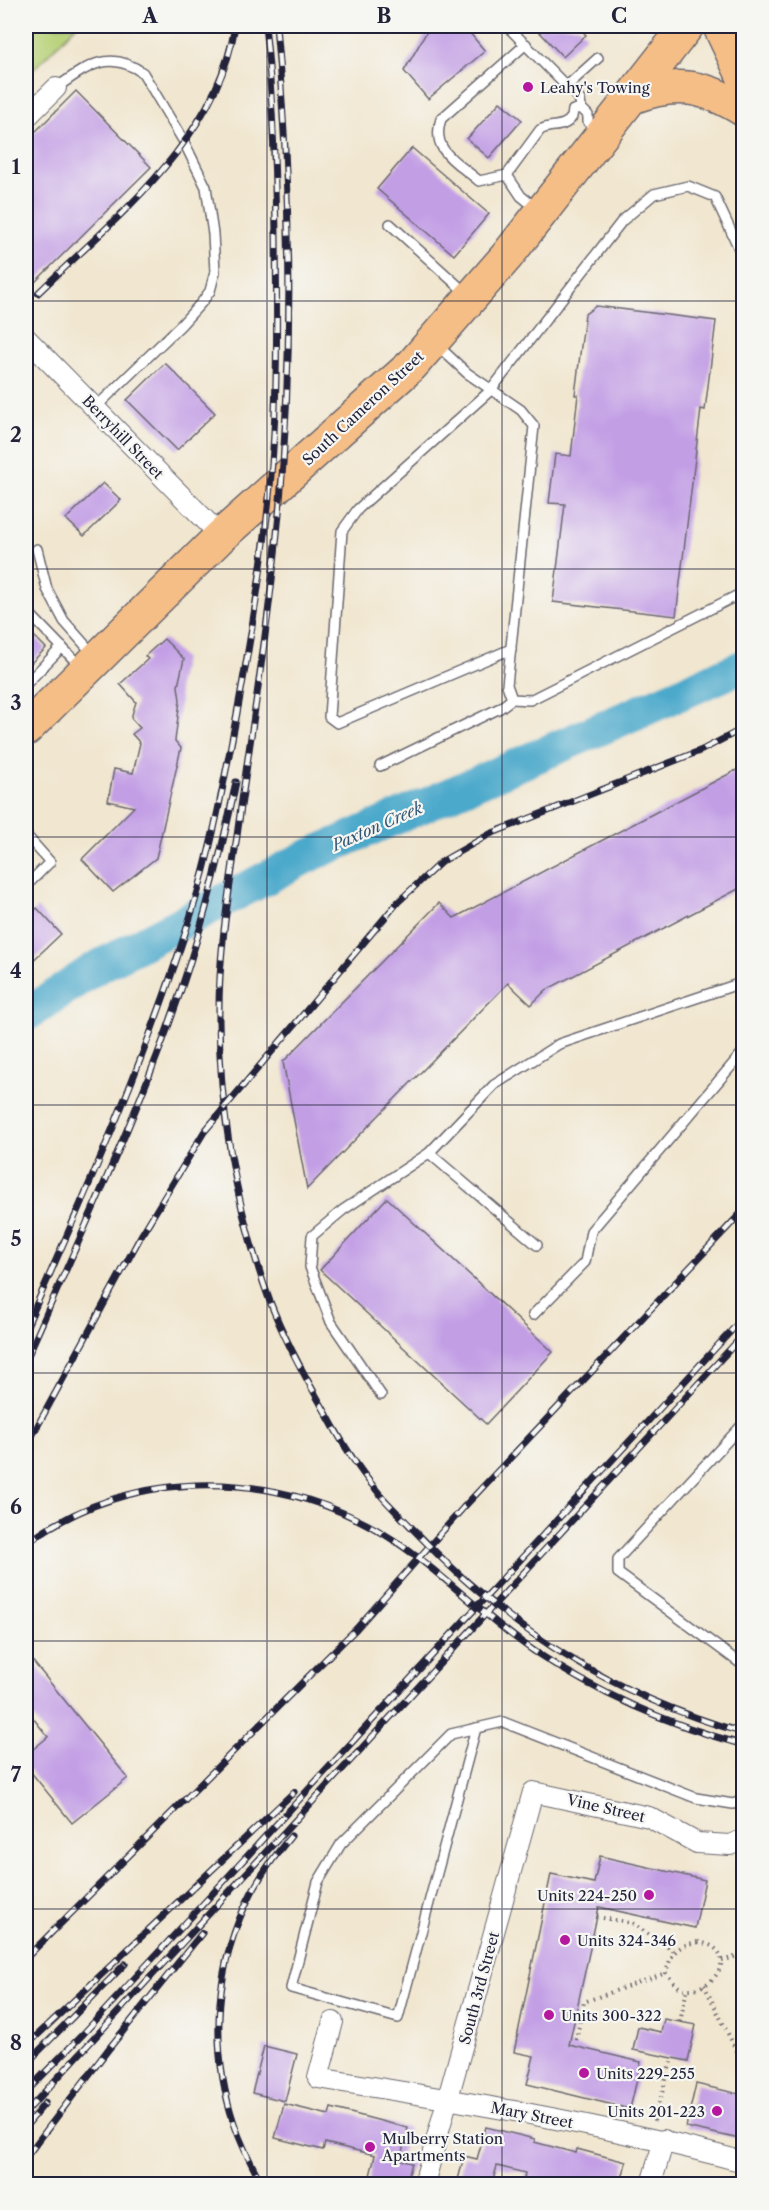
<svg xmlns="http://www.w3.org/2000/svg" width="769" height="2210" viewBox="0 0 769 2210" font-family="'Libre Caslon Text',serif">
  <style>
    .green { fill: #b6d075; stroke: #6c7958; stroke-width: 1.5 }
    .lines { fill: none; stroke-linecap: round; stroke-linejoin: round }
    .river { stroke: #4ca9cb; stroke-width: 34 }
    .building { fill: #c29ee5 }
    .lane-casing { stroke: #6a676f; stroke-width: 12 }
    .street-casing { stroke: #6a676f; stroke-width: 22 }
    .primary-casing { stroke: #6a676f; stroke-width: 33 }
    .highway-casing { stroke: #6a676f; stroke-width: 36 }
    .path { stroke: #6a676f; stroke-width: 4; stroke-dasharray: 1.5 4.5; stroke-linecap: butt }
    .lane { stroke: #fff; stroke-width: 9 }
    .street { stroke: #fff; stroke-width: 20 }
    .primary { stroke: #f6be87; stroke-width: 30 }
    .highway { stroke: #f6be87; stroke-width: 33 }
    .rail-casing { stroke: #22223b; stroke-width: 7 }
    .rail { stroke: #f6f6f2; stroke-width: 4.5; stroke-dasharray: 14; stroke-linecap: butt }
    .grid { fill: none; stroke: #22223b; stroke-width: 1.5; stroke-opacity: 0.55 }
    .poi-dot { fill: #b5179e; stroke: #f6f6f2; stroke-width: 2 }
    .labels { text-anchor: middle; dominant-baseline: central; stroke-width: 4.5; stroke-linejoin: round; paint-order: stroke }
    .poi-label { font-size: 15px; fill: #22223b; stroke: #f6f6f2; text-anchor: start }
    .street-label { font-size: 15px; fill: #22223b; stroke: #f6f6f2 }
    .water-label { font-size: 16px; font-style: italic; fill: #335875; stroke: #f6f6f2 }
    .neatline { fill: none; stroke: #22223b; stroke-width: 2 }
    .grid-label { font-size: 20px; text-anchor: middle; font-weight: bold; fill: #22223b }
  </style>
  <rect width="100%" height="100%" fill="#f6f6f2"/>
  <filter id="ink" filterUnits="userSpaceOnUse"><feTurbulence type="fractalNoise" baseFrequency=".0167" numOctaves="2"/><feDisplacementMap in="SourceGraphic" scale="12" xChannelSelector="R" yChannelSelector="G"/><feConvolveMatrix kernelMatrix="1 2 1 2 8 2 1 2 1" color-interpolation-filters="sRGB"/></filter>
  <filter id="wash" filterUnits="userSpaceOnUse"><feTurbulence type="fractalNoise" baseFrequency=".008" numOctaves="4" result="noise"/><feDisplacementMap in="SourceGraphic" scale="24" xChannelSelector="R" yChannelSelector="G"/><feGaussianBlur stdDeviation="1.35" result="paint"/><feColorMatrix in="noise" values="0 0 0 0 0 0 0 0 0 0 0 0 0 0 0 0 0 1.4 0 .05"/><feComposite in="paint" operator="in"/></filter>
  <g filter="url(#wash)">
    <rect width="100%" height="100%" fill="#f1e6cf"/>
    <!-- green -->
    <path class="green" d="M26,26h50l-50,51z"/>
    <g class="lines">
      <!-- river -->
      <path class="river" d="M26,1015l68,-46 210,-111 440,-192"/>
    </g>
    <g id="blocks">
      <!-- building -->
      <g class="building">
        <path d="M430,26h34l21,25 -57,48 -24,-28z"/>
        <path d="M534,26h44l8,9 -23,22z"/>
        <path d="M76,91l75,76 -125,124v-150z"/>
        <path d="M500,102l22,18 -33,38 -22,-19z"/>
        <path d="M412,148l77,66 -35,41 -77,-66z"/>
        <path d="M596,306l120,15 -11,89 -4,-1 -25,207 -123,-14 12,-98 -16,-1 6,-49 16,2 7,-61h-3l10,-81z"/>
        <path d="M165,363l50,50 -38,37 -50,-50z"/>
        <path d="M103,483l18,17 -37,36 -18,-17z"/>
        <path d="M26,628l20,20 -20,20z"/>
        <path d="M164,639l20,20 -6,27 2,14 -5,41 6,7 -25,110 -43,34 -31,-33 52,-52 -26,-6 6,-32 19,4 7,-30 -8,-9 8,-6 -9,-10 5,-16 -16,-18 28,-25 -3,-3z"/>
        <path d="M744,766v120l-198,104 -15,15 -23,-22 -201,206 -24,-127 156,-159 15,15z"/>
        <path d="M37,908l24,26 -35,33v-48z"/>
        <path d="M387,1198l166,154 -67,72 -166,-154z"/>
        <path d="M26,1653l102,125 -56,45 -46,-57v-11l22,-18 -22,-28z"/>
        <path d="M600,1856l105,24 -10,48 -96,-21 -30,138 72,17 -11,47 -103,-25 7,-28 -20,-4 37,-178 43,9z"/>
        <path d="M664,2019l32,6 -8,36 -55,-11 5,-23 23,5z"/>
        <path d="M264,2046l33,8 -12,47 -33,-8z"/>
        <path d="M696,2084l48,11v45l-58,-13z"/>
        <path d="M284,2104l45,11 2,-7 77,20 -8,32 12,3 -6,21h-38l7,-29 -50,-12 -2,7 -48,-12z"/>
        <path d="M486,2127l49,12 -1,3 42,11 1,-4 49,13 -5,22h-76l-21,-5 1,-6 -28,-7 -5,18h-35l7,-28 13,3z"/>
      </g>
    </g>
  </g>
  <g filter="url(#ink)">
    <use href="#blocks" fill-opacity="0" stroke="#6a676f" stroke-width="1.5"/>
    <g class="lines">
      <!-- lane casing -->
      <g class="lane-casing">
        <g id="lane">
          <path d="M507,26l73,74 1,8 7,7v7l11,8"/>
          <path d="M567,86l31,-28"/>
          <path d="M56,88c30,-21 53,-40 87,-15l41,69 22,45 7,47 2,38 -5,19 -8,11 -21,23 -86,83"/>
          <path d="M507,175l-28,6c-22,-19 -49,-30 -38,-62l85,-75"/>
          <path d="M536,208l-15,-12 -14,-21 33,-45c12,-7 23,0 32,-13l1,-7 8,-2"/>
          <path d="M390,224l77,70"/>
          <path d="M437,345l30,28 54,37 13,16 -27,259 5,14 18,1 214,-108"/>
          <path d="M37,549l10,40 17,32 29,33"/>
          <path d="M26,610l55,57"/>
          <path d="M511,649l-174,74 -8,-6 13,-186 16,-22 133,-119 131,-169 32,-27 34,-8 27,11 29,62"/>
          <path d="M26,684l36,-37"/>
          <path d="M380,766l120,-58 12,-9"/>
          <path d="M26,835l24,27 -24,24"/>
          <path d="M537,1245l-108,-92 65,-68 65,-41 185,-62"/>
          <path d="M533,1315l52,-53 6,-31 153,-180"/>
          <path d="M381,1395l-50,-73 -21,-55 2,-31 31,-26 86,-57"/>
          <path d="M744,1423l-126,136v14l126,93"/>
          <path d="M476,1728l-78,290 -107,-30 27,-106 23,-38 110,-110 52,-12 193,76 37,6 11,-4"/>
        </g>
      </g>
      <!-- street casing -->
      <g class="street-casing">
        <g id="street">
          <path d="M26,118l30,-30"/>
          <path d="M26,338l195,198"/>
          <path d="M333,2022l-15,56c143,23 286,46 426,84"/>
          <path d="M424,2184l109,-392 116,25 48,26 33,2 14,-6"/>
          <path d="M651,2184l13,-44"/>
        </g>
      </g>
      <!-- primary casing -->
      <g class="primary-casing">
        <path id="primary" d="M718,26l26,55"/>
      </g>
      <!-- highway casing -->
      <g class="highway-casing">
        <g id="highway">
          <path d="M632,97c44,-16 72,-12 112,13"/>
          <path d="M26,729l195,-193 191,-171 95,-109 180,-230"/>
        </g>
      </g>
      <!-- path -->
      <g class="path">
        <path d="M597,1917l35,6 43,29"/>
        <path d="M698,1942c48,7 12,58 -19,45 -5,-3 -9,-10 -13,-14 5,-20 11,-28 32,-31z"/>
        <path d="M722,1961l22,-7"/>
        <path d="M704,1985l38,77"/>
        <path d="M680,2022l7,-33"/>
        <path d="M576,2040l8,-38 82,-29"/>
        <path d="M654,2121l18,-63"/>
      </g>
      <!-- lane -->
      <use href="#lane" class="lane"/>
      <!-- street -->
      <use href="#street" class="street"/>
      <!-- primary -->
      <use href="#primary" class="primary"/>
      <!-- highway -->
      <use href="#highway" class="highway"/>
      <!-- rail casing -->
      <g class="rail-casing">
        <g id="rail">
          <path d="M276,26c16,171 18,347 0,518 -10,98 -26,195 -39,292 -9,61 -19,123 -18,185 1,94 18,190 50,278 15,40 36,78 57,114 14,26 29,52 48,74 12,16 27,29 40,43 94,100 198,165 330,203"/>
          <path d="M38,293c78,-76 179,-153 197,-267"/>
          <path d="M26,1328c61,-138 123,-275 167,-420 19,-60 30,-122 42,-184 14,-75 27,-151 34,-227 9,-87 8,-175 7,-263 -1,-69 -3,-140 -11,-208"/>
          <path d="M26,1360c46,-105 95,-210 136,-317 32,-84 56,-173 74,-261"/>
          <path d="M26,1447l116,-213 62,-102 194,-230 43,-40 49,-28 212,-84 42,-22"/>
          <path d="M26,1544c106,-81 260,-76 369,-3 49,33 90,77 139,110 63,42 136,74 210,94"/>
          <path d="M26,1958l330,-329 107,-121 281,-298"/>
          <path d="M26,2046l268,-254"/>
          <path d="M26,2064l99,-100"/>
          <path d="M26,2092l58,-59 660,-716"/>
          <path d="M26,2112l718,-778"/>
          <path d="M26,2126l19,-23"/>
          <path d="M26,2157l81,-106 95,-118"/>
          <path d="M262,2184c-11,-20 -21,-40 -28,-61 -25,-74 -19,-162 18,-231 10,-19 25,-39 39,-56"/>
        </g>
      </g>
      <!-- rail -->
      <use href="#rail" class="rail"/>
    </g>
  </g>
  <!-- grid -->
  <path class="grid" d="M267,26v2158M502,26v2158M26,301h718M26,569h718M26,837h718M26,1105h718M26,1373h718M26,1641h718M26,1909h718"/>
  <!-- markers -->
  <g class="poi-dot">
    <circle cx="528" cy="87" r="6"/>
    <circle cx="649" cy="1895" r="6"/>
    <circle cx="565" cy="1940" r="6"/>
    <circle cx="549" cy="2015" r="6"/>
    <circle cx="584" cy="2073" r="6"/>
    <circle cx="717" cy="2111" r="6"/>
    <circle cx="370" cy="2147" r="6"/>
  </g>
  <g class="labels">
    <!-- poi labels -->
    <g class="poi-label">
      <text x="540" y="87">Leahy's Towing</text>
      <text x="637" y="1895" text-anchor="end">Units 224-250</text>
      <text x="577" y="1940">Units 324-346</text>
      <text x="561" y="2015">Units 300-322</text>
      <text x="596" y="2073">Units 229-255</text>
      <text x="705" y="2111" text-anchor="end">Units 201-223</text>
      <text x="382" y="2138">Mulberry Station<tspan x="382" dy="17">Apartments</tspan></text>
    </g>
    <!-- street labels -->
    <g class="street-label">
      <text transform="translate(363 408) rotate(-43)">South Cameron Street</text>
      <text transform="translate(123 437) rotate(46)">Berryhill Street</text>
      <text transform="translate(606 1808) rotate(13)">Vine Street</text>
      <text transform="translate(479 1988) rotate(-75)">South 3rd Street</text>
      <text transform="translate(532 2115) rotate(11)">Mary Street</text>
    </g>
    <!-- water labels -->
    <g class="water-label">
      <text transform="translate(377 826) rotate(-24)">Paxton Creek</text>
    </g>
  </g>
  <!-- margin -->
  <rect width="769" height="2210" fill="none" stroke="#f6f6f2" stroke-width="66"/>
  <rect x="33" y="33" width="703" height="2144" class="neatline"/>
  <g class="grid-label">
    <text x="150" y="23">A</text>
    <text x="384" y="23">B</text>
    <text x="619" y="23">C</text>
    <text x="16" y="174">1</text>
    <text x="16" y="442">2</text>
    <text x="16" y="710">3</text>
    <text x="16" y="978">4</text>
    <text x="16" y="1246">5</text>
    <text x="16" y="1514">6</text>
    <text x="16" y="1782">7</text>
    <text x="16" y="2050">8</text>
  </g>
</svg>
